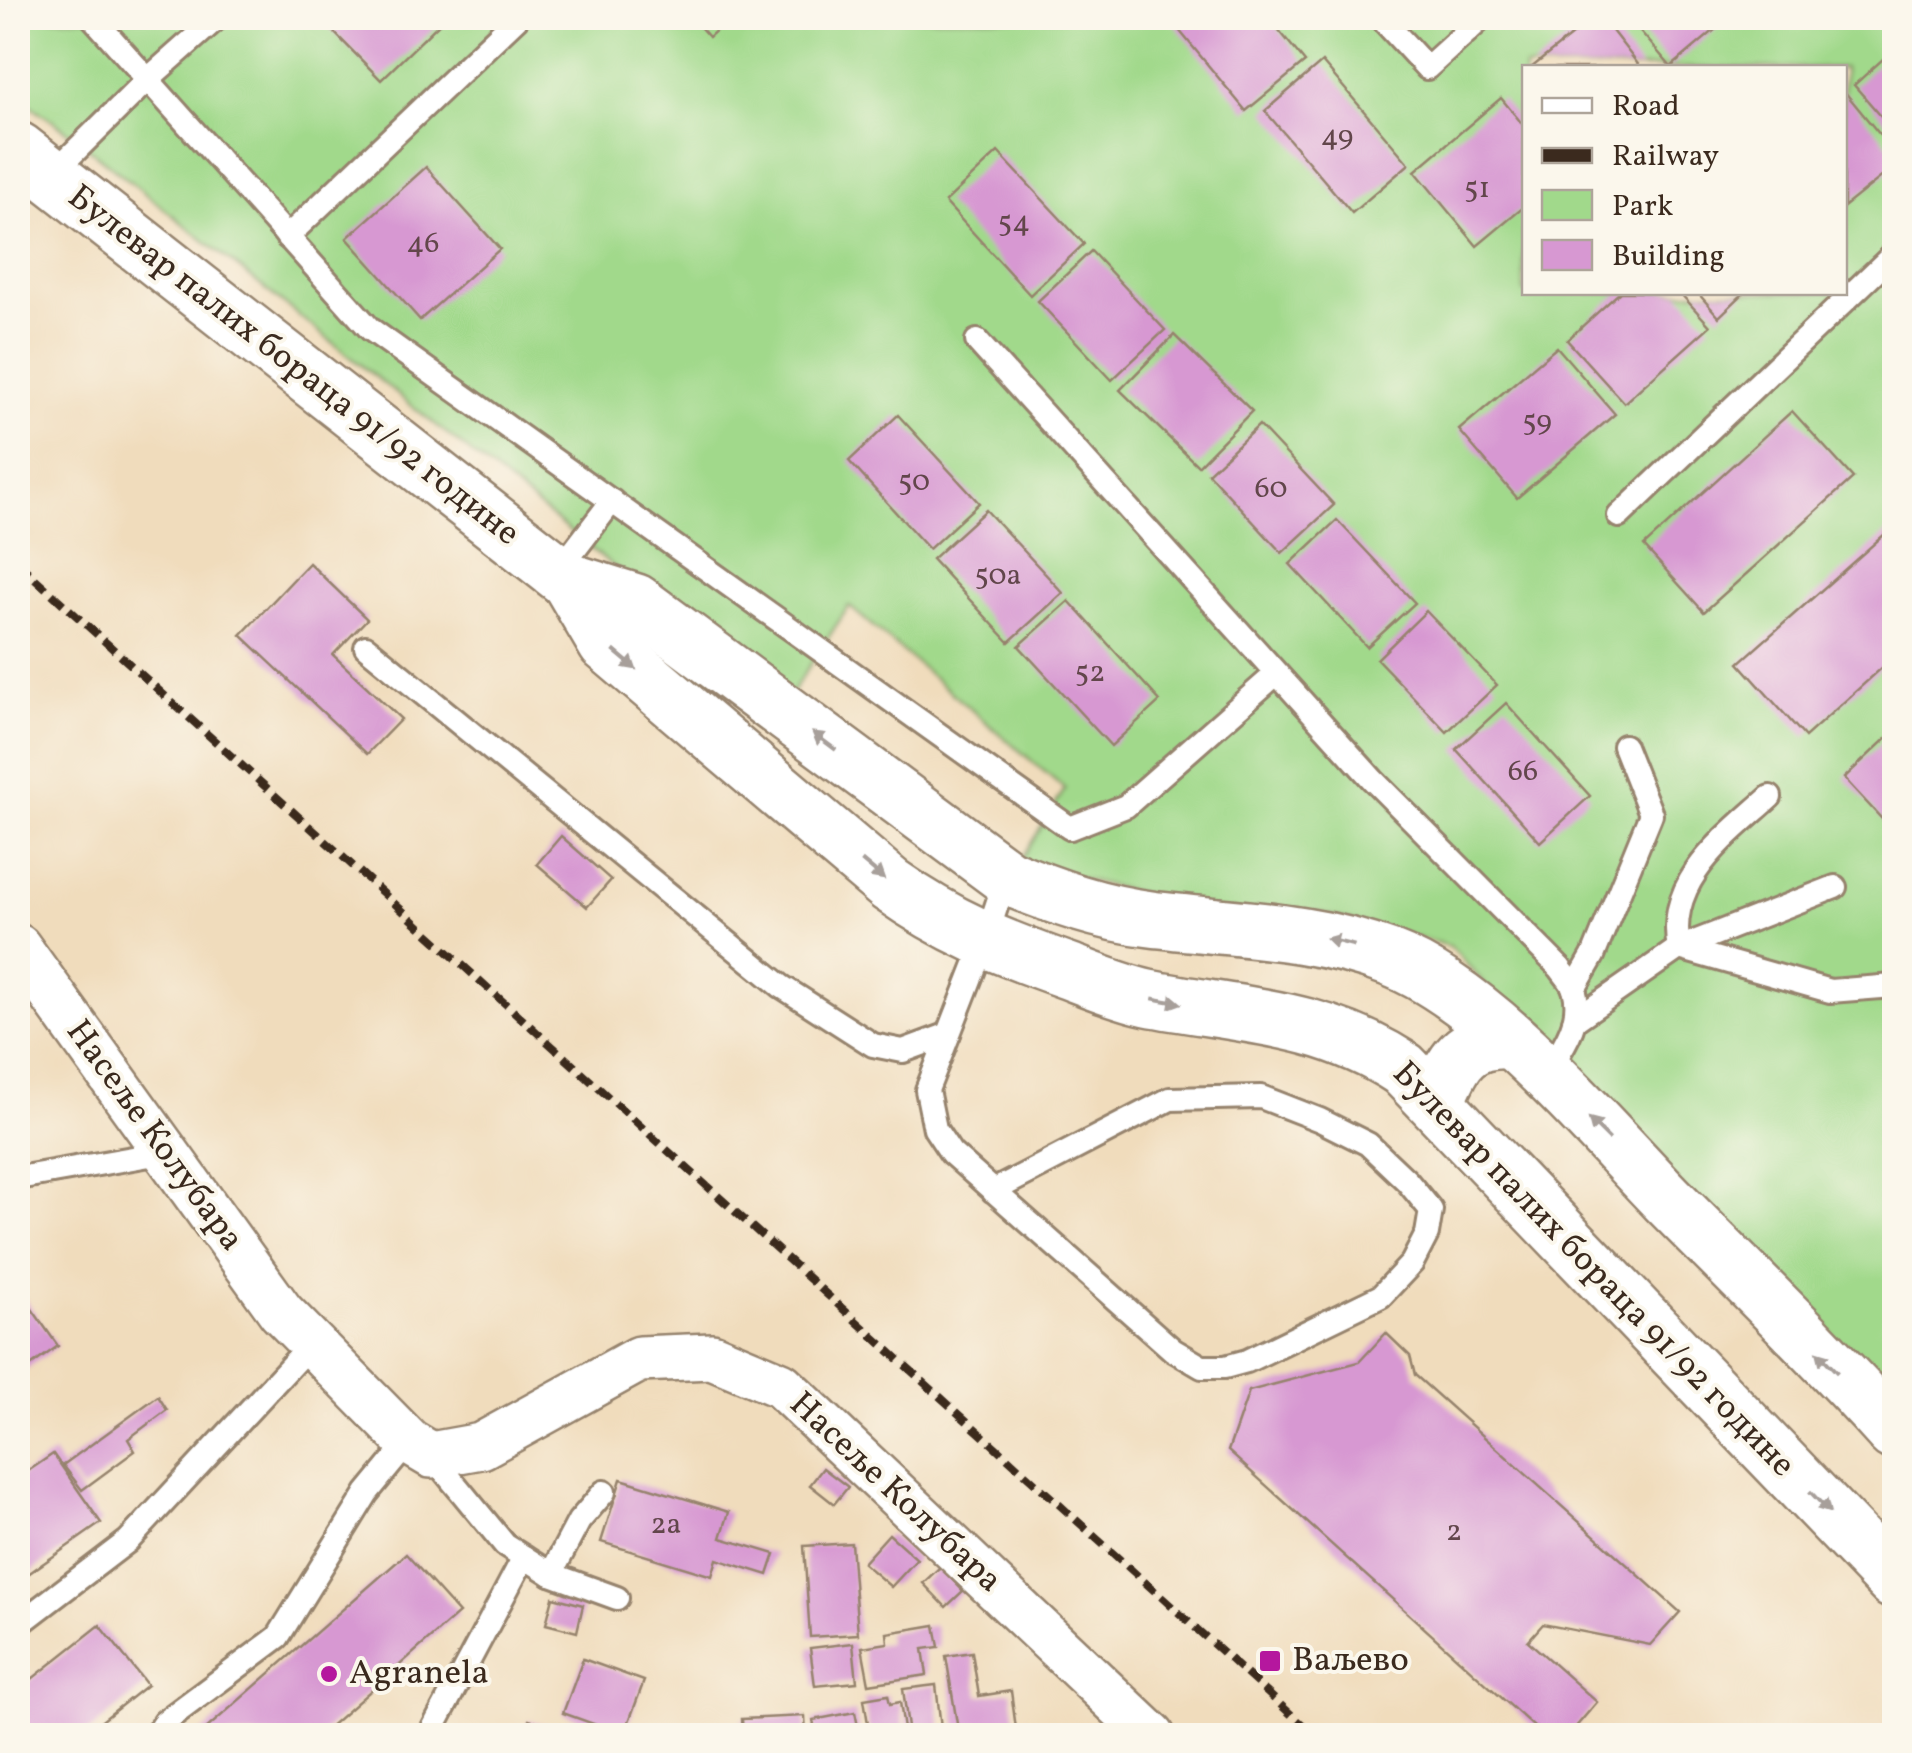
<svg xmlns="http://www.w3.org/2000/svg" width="1912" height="1753" viewBox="0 0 1912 1753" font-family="Vollkorn,serif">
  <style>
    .green { fill: #a1d98b; stroke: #6e8254; stroke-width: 2.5; fill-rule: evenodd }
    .building { fill: #d798d2 }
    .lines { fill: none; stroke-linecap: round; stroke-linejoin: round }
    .lane-casing { stroke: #96836d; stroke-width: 28 }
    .street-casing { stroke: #96836d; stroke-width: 50 }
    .secondary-casing { stroke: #96836d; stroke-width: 60 }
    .lane { stroke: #fff; stroke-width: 22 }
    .street { stroke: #fff; stroke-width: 45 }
    .secondary { stroke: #fff; stroke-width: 55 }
    .rail { stroke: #3b2a1e; stroke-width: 8; stroke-dasharray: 15 8; stroke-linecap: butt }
    .oneway { fill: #a79f9a }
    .poi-dot { fill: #b5179e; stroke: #fbf7ec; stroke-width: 4 }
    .labels { text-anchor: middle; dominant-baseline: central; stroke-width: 8; stroke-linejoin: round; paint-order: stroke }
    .number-label { font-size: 30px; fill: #62464b }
    .street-label { font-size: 35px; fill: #3b2a1e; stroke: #fbf7ec }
    .poi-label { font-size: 35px; fill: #3b2a1e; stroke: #fbf7ec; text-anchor: start }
  </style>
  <rect width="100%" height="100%" fill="#fbf7ec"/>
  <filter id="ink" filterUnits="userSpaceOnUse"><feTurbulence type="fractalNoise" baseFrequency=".01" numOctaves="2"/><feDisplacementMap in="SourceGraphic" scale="20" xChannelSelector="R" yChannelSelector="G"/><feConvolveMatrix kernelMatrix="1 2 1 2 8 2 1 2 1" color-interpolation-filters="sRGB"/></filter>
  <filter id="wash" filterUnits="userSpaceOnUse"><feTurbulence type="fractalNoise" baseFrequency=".0048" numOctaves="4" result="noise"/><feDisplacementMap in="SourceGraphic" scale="40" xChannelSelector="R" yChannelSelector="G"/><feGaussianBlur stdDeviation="2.25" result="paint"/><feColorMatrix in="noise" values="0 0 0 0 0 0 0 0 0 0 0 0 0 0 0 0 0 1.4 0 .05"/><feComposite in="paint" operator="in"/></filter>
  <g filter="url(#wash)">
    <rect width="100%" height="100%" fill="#f0dcbc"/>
    <!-- green -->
    <path class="green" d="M18,18h1876v1414l-444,-486 -133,-34 -71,8 -227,-57 46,-74 -216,-183 -64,97 -722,-575 -45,-31zM1524,68h320v224h-320z"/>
    <g id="blocks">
      <!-- building -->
      <g class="building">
        <path d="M320,18h125l-64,62z"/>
        <path d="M692,18h38l-21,19z"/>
        <path d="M1169,18h100l36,44 -59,49z"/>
        <path d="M1593,18h9l39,50h-110z"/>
        <path d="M1629,18h100l-58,49z"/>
        <path d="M1894,49v82l-40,-46z"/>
        <path d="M1322,62l87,102 -57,49 -87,-102z"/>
        <path d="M1844,91l50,61v15l-50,40z"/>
        <path d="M1501,98l23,28v81l-47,39 -62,-75z"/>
        <path d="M998,152l86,92 -54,51 -85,-93z"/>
        <path d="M426,167l74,82 -80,71 -73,-82z"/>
        <path d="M1091,251l74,79 -53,50 -74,-79z"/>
        <path d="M1620,292h59l31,34 -86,77 -57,-63z"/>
        <path d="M1697,292h48l-26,25z"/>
        <path d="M1174,335l78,76 -54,55 -78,-76z"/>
        <path d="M1557,347l58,67 -98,84 -58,-68z"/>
        <path d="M1792,411l61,67 -149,134 -60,-66z"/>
        <path d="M898,415l81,88 -50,46 -80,-88z"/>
        <path d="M1259,425l75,80 -52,48 -74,-80z"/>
        <path d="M986,510l77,83 -54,49 -77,-83z"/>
        <path d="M1337,520l78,83 -48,44 -77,-83z"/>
        <path d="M1894,526v131l-89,80 -66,-74z"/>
        <path d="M309,563l58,56 -34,36 68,64 -34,35 -126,-119z"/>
        <path d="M1069,601l91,100 -49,45 -92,-100z"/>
        <path d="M1426,611l71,74 -50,47 -70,-73z"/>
        <path d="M1506,703l84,93 -50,46 -84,-93z"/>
        <path d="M1894,731v101l-50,-54z"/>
        <path d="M561,836l50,44 -24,27 -50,-43z"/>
        <path d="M18,1289l40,57 -40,29z"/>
        <path d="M1386,1333l24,23 5,19 265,237 -30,33 -107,-21 -15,17 69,61 -29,34h-24l-316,-285 21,-60 110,-29z"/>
        <path d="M158,1396l9,14 -39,29 7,12 -53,39 -19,-25z"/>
        <path d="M53,1454l48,69 -83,58v-103z"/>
        <path d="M823,1468l25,19 -14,17 -24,-19z"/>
        <path d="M621,1479l108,33 -8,26 54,16 -7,21 -51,-16 -5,17 -111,-34z"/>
        <path d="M889,1534l28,25 -26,28 -28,-24z"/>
        <path d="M851,1543l7,91 -48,3 -6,-91z"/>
        <path d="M406,1554l53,59 -140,123h-121z"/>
        <path d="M940,1567l23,24 -17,16 -23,-24z"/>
        <path d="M553,1597l30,8 -6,27 -31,-8z"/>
        <path d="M100,1625l47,60 -64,51h-65v-46z"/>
        <path d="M935,1625l4,22 -16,2 4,26 -58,9 -7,-37 26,-4 -1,-10z"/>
        <path d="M853,1643l4,39 -42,4 -5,-38z"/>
        <path d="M972,1652l7,44 32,-5 6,45h-58l-13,-80z"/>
        <path d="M583,1659l61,22 -20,54 -61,-22z"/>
        <path d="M936,1685l6,51h-33l-6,-47z"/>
        <path d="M888,1695l2,9 10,-2 5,34h-35l-6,-37z"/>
        <path d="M855,1712l5,24h-44l-3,-16z"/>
        <path d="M805,1716l1,20h-63l-1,-17z"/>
        <path d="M529,1720l48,15v1h-53z"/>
      </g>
    </g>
  </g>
  <g filter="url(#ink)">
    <use href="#blocks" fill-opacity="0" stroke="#96836d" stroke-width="2.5"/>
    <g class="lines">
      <!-- lane casing -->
      <g class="lane-casing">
        <g id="lane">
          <path d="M93,18l277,311 700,499 56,-22 150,-132"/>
          <path d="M1381,18l46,50 55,-50"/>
          <path d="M51,175l96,-95 70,-62"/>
          <path d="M287,237l230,-219"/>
          <path d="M977,341l396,439 187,188c4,6 12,14 14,21 10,31 -13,61 -28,85"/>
          <path d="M1619,516l275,-262"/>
          <path d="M557,573l55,-72"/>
          <path d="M366,647l415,339 92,59 30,6 46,-17"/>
          <path d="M1679,948l151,43 64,-5"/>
          <path d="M1679,948c-14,-67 46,-110 91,-151"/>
          <path d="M1574,989l19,-33 58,-142 -27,-68"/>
          <path d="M1574,1021l105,-73 156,-61"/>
          <path d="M18,1178l149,-26"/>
          <path d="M993,1191l177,-92 91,-2 59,23 48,24 39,37 24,29 -4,24 -15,29 -31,33 -134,65 -22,6h-23l-29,-17 -222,-197 -16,-24 -8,-39 58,-149 21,-64"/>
          <path d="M431,1455l74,90 46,29 66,24"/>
          <path d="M551,1574l28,-53 25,-29"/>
          <path d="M18,1625l110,-84 182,-196"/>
          <path d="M155,1736l9,-14 114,-85 89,-144 42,-51"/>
          <path d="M429,1736l95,-179"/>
        </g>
      </g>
      <!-- street casing -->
      <g class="street-casing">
        <path id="street" d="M18,947l263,365 128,130 22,13 50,-9 158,-87 73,-3 69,29 371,351"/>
      </g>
      <!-- secondary casing -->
      <g class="secondary-casing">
        <g id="secondary">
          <path d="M18,150l551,431 67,21 371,275c46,19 94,36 144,42 81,10 161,10 238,39 97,36 205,166 278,241 76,77 155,153 227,233"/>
          <path d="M569,581l37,63 284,241c61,43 108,61 178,86 26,10 52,21 80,27 93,18 172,17 255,71l491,512"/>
          <path d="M1437,1101c16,-39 27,-63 73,-60"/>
        </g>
      </g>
      <!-- lane -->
      <use href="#lane" class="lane"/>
      <!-- street -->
      <use href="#street" class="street"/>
      <!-- secondary -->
      <use href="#secondary" class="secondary"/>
      <!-- rail -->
      <path class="rail" d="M18,563l1297,1173"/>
    </g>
    <!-- one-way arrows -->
    <defs><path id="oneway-solid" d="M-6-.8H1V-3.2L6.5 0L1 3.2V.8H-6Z" transform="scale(2.5)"/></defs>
    <g class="oneway">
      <use href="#oneway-solid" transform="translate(625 660) rotate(40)"/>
      <use href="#oneway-solid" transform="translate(824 741) rotate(-143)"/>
      <use href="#oneway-solid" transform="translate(873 870) rotate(40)"/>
      <use href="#oneway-solid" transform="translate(1340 942) rotate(-166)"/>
      <use href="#oneway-solid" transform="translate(1167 1001) rotate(10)"/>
      <use href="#oneway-solid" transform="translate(1599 1129) rotate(-135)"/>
      <use href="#oneway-solid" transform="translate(1827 1362) rotate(-134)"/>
      <use href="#oneway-solid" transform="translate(1820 1502) rotate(46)"/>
    </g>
  </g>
  <!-- markers -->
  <g class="poi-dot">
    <rect x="1258" y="1649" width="24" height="24" rx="5"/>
    <circle cx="329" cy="1674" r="10"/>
  </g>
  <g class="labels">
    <!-- number labels -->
    <g class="number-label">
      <text x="1337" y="137">49</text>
      <text x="1477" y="189">51</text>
      <text x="1014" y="223">54</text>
      <text x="423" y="244">46</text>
      <text x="1537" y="422">59</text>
      <text x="914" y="482">50</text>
      <text x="1271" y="489">60</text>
      <text x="998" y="576">50a</text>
      <text x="1090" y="673">52</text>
      <text x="1523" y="772">66</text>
      <text x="666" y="1525">2a</text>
      <text x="1454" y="1532">2</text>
    </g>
    <!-- street labels -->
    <g class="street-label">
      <text transform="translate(293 366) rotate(38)">Булевар палих бораца 91/92 године</text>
      <text transform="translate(154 1136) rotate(54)">Насеље Колубара</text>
      <text transform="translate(1593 1270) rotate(46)">Булевар палих бораца 91/92 године</text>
      <text transform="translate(895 1493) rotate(43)">Насеље Колубара</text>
    </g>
    <!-- poi labels -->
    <g class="poi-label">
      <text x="1292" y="1661">Ваљево</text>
      <text x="349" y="1674">Agranela</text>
    </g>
  </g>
  <!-- margin -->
  <rect width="1912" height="1753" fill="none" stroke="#fbf7ec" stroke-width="60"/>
  <!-- legend -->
  <rect x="1522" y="65" width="325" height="230" fill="#fbf7ec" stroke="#aea59a" stroke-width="2.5"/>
  <rect x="1542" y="98" width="50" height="15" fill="#ffffff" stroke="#aea59a" stroke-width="2.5"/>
  <text x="1612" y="115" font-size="30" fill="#3b2a1e">Road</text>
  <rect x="1542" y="148" width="50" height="15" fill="#3b2a1e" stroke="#aea59a" stroke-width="2.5"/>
  <text x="1612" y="165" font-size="30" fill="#3b2a1e">Railway</text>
  <rect x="1542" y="190" width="50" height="30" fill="#a1d98b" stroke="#aea59a" stroke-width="2.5"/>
  <text x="1612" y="215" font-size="30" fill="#3b2a1e">Park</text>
  <rect x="1542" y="240" width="50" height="30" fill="#d798d2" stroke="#aea59a" stroke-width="2.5"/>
  <text x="1612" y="265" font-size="30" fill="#3b2a1e">Building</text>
</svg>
